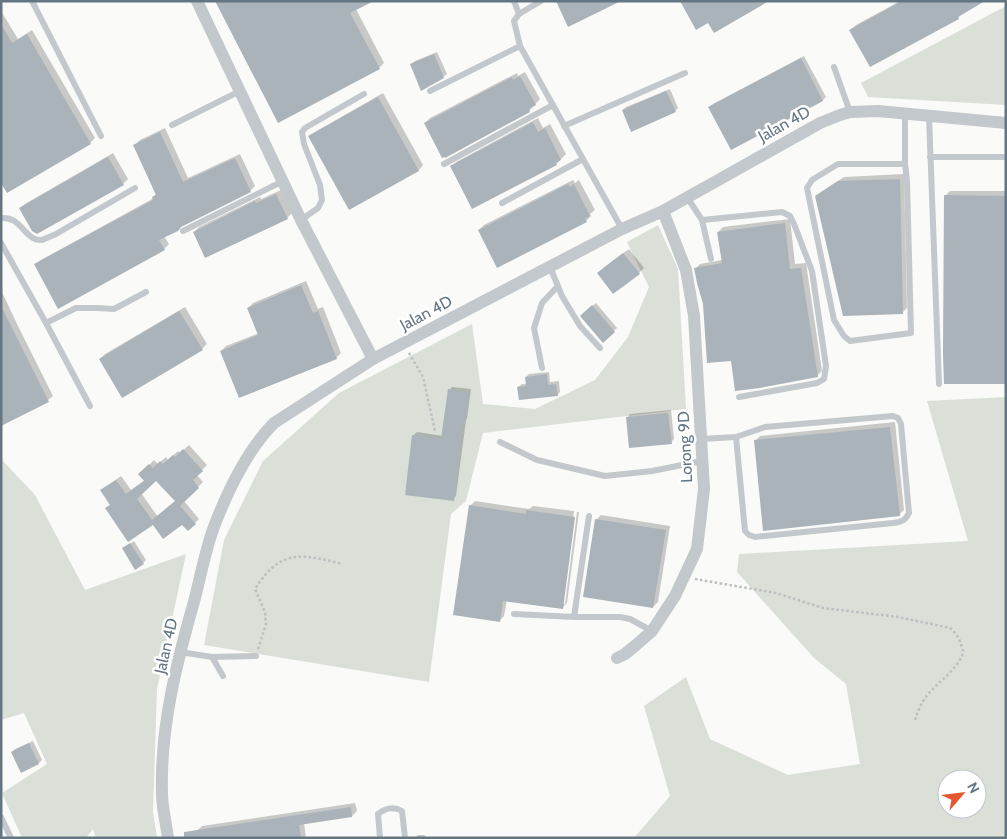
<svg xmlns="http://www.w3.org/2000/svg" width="1007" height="839" viewBox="0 0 1007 839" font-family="Cabin,sans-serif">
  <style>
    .green { fill: #dadfd7; fill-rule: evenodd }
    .shadow { fill: #0003; fill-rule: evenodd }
    .building { fill: #aab3b9; fill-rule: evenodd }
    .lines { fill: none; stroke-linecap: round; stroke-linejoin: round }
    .path { stroke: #bbbfc2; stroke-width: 2.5; stroke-dasharray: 2.5 2.5; stroke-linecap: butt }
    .lane { stroke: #c3c8cc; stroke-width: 6 }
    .street { stroke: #c3c8cc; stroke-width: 12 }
    .labels { text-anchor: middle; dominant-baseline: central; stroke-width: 5; stroke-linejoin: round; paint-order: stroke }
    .street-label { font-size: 16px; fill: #657683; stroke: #fff }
  </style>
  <rect width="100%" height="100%" fill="#fafaf8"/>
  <!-- green -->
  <g class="green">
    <path d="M1006,6v99l-138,-8 -7,-14z"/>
    <path d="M658,225l20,44 8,140 -203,24 -17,68 -15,13 -22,168 -225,-37 20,-105 39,-79 76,-68 133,-69 11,80 52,5 60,-29 33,-43 21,-50 -22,-45z"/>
    <path d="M1006,397v441h-372l36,-42 -26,-90 42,-29 24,62 78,36 72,-11 -14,-80 -32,-26 -77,-86 2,-18 229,-13 -41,-140zM947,779h30v30h-30z"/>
    <path d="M1,459l34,36 50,95 101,-36 -29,135 -4,123 4,26h-61l-3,-9 -7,9h-64l-20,-45 45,-29 -23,-51 -23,7z"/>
  </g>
  <!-- shadow -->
  <g class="shadow">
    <path d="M216,1l140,8 28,54 -5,5z"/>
    <path d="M900,1h82l-19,11 -5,6 -107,12 5,-5z"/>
    <path d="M1,11l17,28 14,-9 63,108 -5,5 -89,37z"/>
    <path d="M437,52l10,22 -4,3 -32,-12 4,-4z"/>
    <path d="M804,56l22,41 -3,3 -92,48 -21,-41 3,-3z"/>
    <path d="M525,72l15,27 -11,12 -104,12 5,-5 87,-45 1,3z"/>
    <path d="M670,89l8,19 -3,3 -52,-1 3,-3z"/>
    <path d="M383,93l40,72 -4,5 -109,-33 5,-5z"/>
    <path d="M538,118l5,10 7,-4 16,30 -10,10 -105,3 5,-5z"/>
    <path d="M165,128l23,50 52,-24 15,32 -5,5 -67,33 -19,12 5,8 -5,5 -128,16 5,-5 113,-62 -1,-1 4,-4 -22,-48 5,-5z"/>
    <path d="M113,153l15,26 -5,5 -103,25 5,-5z"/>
    <path d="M904,174l3,134 -5,5 -86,-116 5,-5 23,-15z"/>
    <path d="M573,180l2,3 4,-3 16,30 -5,4 1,2 -5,5 -107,9 5,-5z"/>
    <path d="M281,190l11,23 -5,5 -93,14 5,-5 61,-30 1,2z"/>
    <path d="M950,191h56v192l-61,-187z"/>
    <path d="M790,219l5,45 11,-1 16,108 -5,5 -85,-17 -28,-55 -9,-35 5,-5 22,-4 -4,-28 5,-5z"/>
    <path d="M629,249l15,19 -5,5 -36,-5z"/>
    <path d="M306,281l12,28 5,-2 18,46 -5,5 -115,-7 5,-5 33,-13 -11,-25 5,-5z"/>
    <path d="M1,290l17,36 35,70 -5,4 -47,24z"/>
    <path d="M596,303l21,25 -14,13 -19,-28z"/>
    <path d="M185,307l22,37 -5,5 -102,10 5,-5z"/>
    <path d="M549,372l1,10 9,-1 1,11 -3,3 -39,-8 4,-3h5l-1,-7 3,-3z"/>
    <path d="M452,387l19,2 -4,30 -1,1 -10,76 -3,3 -40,-63 4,-4 26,4 6,-46z"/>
    <path d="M671,410l3,29 -3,3 -44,-24 3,-4z"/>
    <path d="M895,422l9,88 -5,5 -144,-74 5,-5z"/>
    <path d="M189,445l18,20 -10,10 6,7 -19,19 15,18 -4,4h-42l-47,-14 5,-5 -9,-14 5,-4 14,-10 10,14 14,-10 -5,-6 14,-14 4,4 8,-7 2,3 10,-9 2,2zM156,479l20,22 -18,16 -17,-24z"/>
    <path d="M475,501l54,8 4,-3 41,5 -12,93h3l12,-92h2l-12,91 -5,5 -55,-8 -3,16 -5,5 -29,-115z"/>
    <path d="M601,515l69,11 -12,76 -5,5 -57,-87z"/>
    <path d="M134,541l12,19 -3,3 -19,-15z"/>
    <path d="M33,741l9,19 -3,3 -18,8 -9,-19 3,-3z"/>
    <path d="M355,803l2,8 -5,5 -48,7 2,15h-108l-1,-7 5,-5z"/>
  </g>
  <!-- building -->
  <g class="building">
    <path d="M215,1h159l-24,12 30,56 -102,54z"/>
    <path d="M556,1h65l-53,26z"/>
    <path d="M680,1h89l-55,32 -6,-10 -12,7z"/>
    <path d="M902,1h83l-27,16 1,2 -89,48 -21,-37z"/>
    <path d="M1,24l11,19 15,-9 64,110 -84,49 -6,-10z"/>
    <path d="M434,54l10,24 -23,13 -11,-27z"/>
    <path d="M801,58l22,43 -92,49 -23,-43z"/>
    <path d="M520,76l16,29 -7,4 1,3 -85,46v-1l-3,1 -18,-35 88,-46 1,3z"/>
    <path d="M666,91l10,21 -45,20 -9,-22z"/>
    <path d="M378,97l41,74 -70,39 -41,-74z"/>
    <path d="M533,122l5,10 7,-4 16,32 -5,3 1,2 -85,44 -22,-43z"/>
    <path d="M160,132l23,50 52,-24 16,34 -70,35 -3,4 -19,9 6,10 -107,59 -24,-45 119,-64 -1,-3 4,-2 -23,-50z"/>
    <path d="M108,157l16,28 -87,49 -5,-3 -13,-23z"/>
    <path d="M900,179l3,135 -60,2 -28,-120 23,-15z"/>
    <path d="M568,184l2,3 4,-3 16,32 -5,3 2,3 -90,46 -19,-38z"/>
    <path d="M276,194l12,25 -83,39 -12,-26 62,-31 1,2z"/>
    <path d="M944,195l62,1v188h-62l-1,-30z"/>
    <path d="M785,223l5,46 11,-1 17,109 -58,11 -25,3 -4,-30 -24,2 -4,-59 -6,-21 -3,-15 28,-5 -5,-31z"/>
    <path d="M623,253l17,21 -27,20 -16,-21z"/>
    <path d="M301,285l12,28 5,-2 19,48 -98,39 -19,-47 38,-16 -11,-27z"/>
    <path d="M592,305l23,27 -12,11 -23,-27z"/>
    <path d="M1,306l48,96 -48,24z"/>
    <path d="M179,311l24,39 -81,48 -23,-39z"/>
    <path d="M547,374l1,11 8,-1 2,12 -39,4 -2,-13 9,-1 -1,-9z"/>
    <path d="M448,389l20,3 -3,31h-2l-9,78 -49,-6 7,-60 29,4z"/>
    <path d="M668,413l4,31 -43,4 -3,-31z"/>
    <path d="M890,427l10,89 -137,15 -9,-91z"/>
    <path d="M183,449l20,22 -10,9 6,8 -19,18 16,18 -8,7 -6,-6 -19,14 -10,-14 -25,17 -23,-34 5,-3 -10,-15 16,-10 10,14 18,-13 -6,-7 11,-10 4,4 7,-7 3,3 10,-9 2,2zM156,481l19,20 -23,19 -15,-21z"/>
    <path d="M469,505l57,9v-4l49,7 -12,92 -60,-8 -3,21 -47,-7z"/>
    <path d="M595,519l71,11 -13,78 -70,-11z"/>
    <path d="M130,543l14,21 -9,6 -13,-22z"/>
    <path d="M29,743l10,21 -18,9 -10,-21z"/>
    <path d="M351,807l1,10 -53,8 2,13h-117v-6z"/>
  </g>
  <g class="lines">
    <!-- path -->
    <g class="path">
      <path d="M409,353l14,24 12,54"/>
      <path d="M695,579l81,14 47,15 75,9 52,11c5,4 9,10 11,16 0,0 2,7 2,7 -1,14 -25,32 -34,42 -7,8 -11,17 -14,27"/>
      <path d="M258,649l8,-25 -1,-12 -10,-23c26,-41 46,-35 88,-25"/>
    </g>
    <!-- lane -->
    <g class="lane">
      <path d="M32,1l69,135"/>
      <path d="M514,1l5,13"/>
      <path d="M541,1l-22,13 -5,7 6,25 102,183"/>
      <path d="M834,67l16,45"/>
      <path d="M430,91l90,-45"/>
      <path d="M929,116l10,268"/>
      <path d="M172,125l68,-34"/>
      <path d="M564,126l121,-53"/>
      <path d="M930,157h73"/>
      <path d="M444,164l109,-59"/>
      <path d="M905,164l2,17 4,152 -61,8 -6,-5 -10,-16 -27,-132 5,-8 26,-16h67v-50"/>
      <path d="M687,197l15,23 9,39"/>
      <path d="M502,203l81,-44"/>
      <path d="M1,218c18,-1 20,13 32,20 3,2 6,2 9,2l14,-6 79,-46"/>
      <path d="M301,220l17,-12 4,-8 -2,-15 -16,-41 -2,-12 3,-4 59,-34"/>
      <path d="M702,220l80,-8 8,4 4,8 18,47 14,95 -2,13 -7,4 -78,14"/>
      <path d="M183,231l100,-50"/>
      <path d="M1,243l45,80 44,83"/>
      <path d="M550,267l12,29 18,30 20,22"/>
      <path d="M46,323l30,-15h21l17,1 32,-17"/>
      <path d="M542,368l-8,-40 8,-25 15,-16"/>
      <path d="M701,439l35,-2 29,-10 128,-11 5,2 3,6 8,89c-4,8 -8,9 -16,10l-138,14 -6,-2 -4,-4 -9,-94"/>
      <path d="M500,442l37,18 68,16 47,-5 50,-10"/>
      <path d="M514,614l60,3h46l10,2 22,12"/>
      <path d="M574,617l15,-101"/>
      <path d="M180,652l32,5 44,-1"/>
      <path d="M212,657l11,19"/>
      <path d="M1,817l10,21"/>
      <path d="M380,838l-2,-24c8,-6 15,-8 24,-3l3,27"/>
      <path d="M419,838h4"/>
    </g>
    <!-- street -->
    <g class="street">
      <path d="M197,1l104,219 72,139"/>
      <path d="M617,658l8,-4 11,-9 16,-14 23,-35 22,-47 7,-60 -10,-173 -8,-46 -23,-59"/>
      <path d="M168,838c-2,-15 -6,-31 -6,-45 -2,-66 15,-132 33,-195 6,-24 11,-51 20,-74 14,-36 32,-74 59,-101l99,-64 249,-130 41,-18 157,-88 20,-8 10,-3 28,-1 128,12"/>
    </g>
  </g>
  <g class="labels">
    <!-- street labels -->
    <g class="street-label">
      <text transform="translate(784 124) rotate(-29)">Jalan 4D</text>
      <text transform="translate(426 313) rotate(-28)">Jalan 4D</text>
      <text transform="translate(685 447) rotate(-93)">Lorong 9D</text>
      <text transform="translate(166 646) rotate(-77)">Jalan 4D</text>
    </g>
  </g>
  <!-- border -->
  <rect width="1007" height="839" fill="none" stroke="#657683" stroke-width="5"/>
  <!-- north arrow -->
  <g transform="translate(962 794) rotate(62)"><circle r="24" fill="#ffffff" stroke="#c1c8cd"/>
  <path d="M0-4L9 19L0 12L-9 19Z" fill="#e4572e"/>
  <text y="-8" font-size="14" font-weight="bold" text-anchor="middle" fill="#657683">N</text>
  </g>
</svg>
